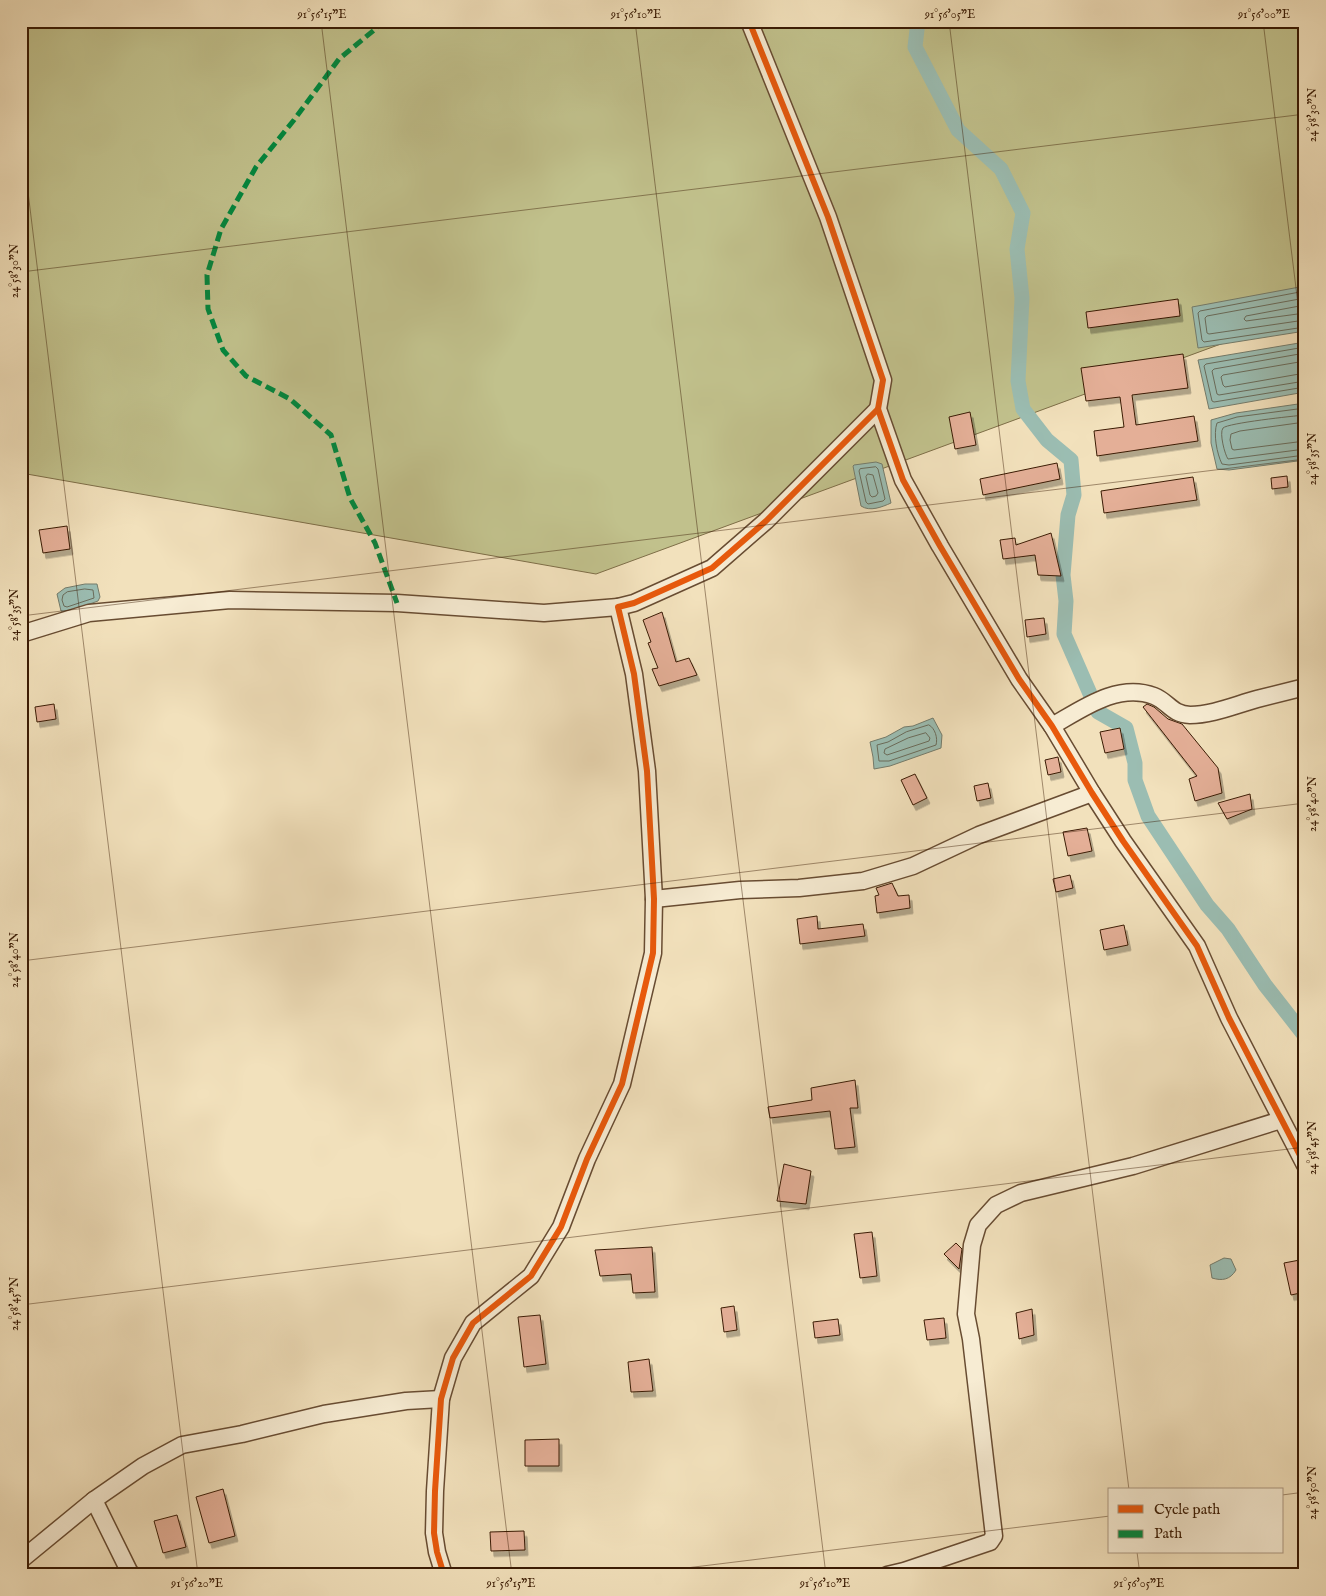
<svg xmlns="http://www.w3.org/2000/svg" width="1326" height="1596" viewBox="0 0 1326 1596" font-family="'IM FELL English',serif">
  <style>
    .green { fill: #c1c18c; stroke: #7e6e48 }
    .water { fill: #9bbdb2; stroke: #747c6c }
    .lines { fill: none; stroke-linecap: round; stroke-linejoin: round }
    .shore { stroke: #6a6c5b; stroke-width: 1 }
    .canal { stroke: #9bbdb2; stroke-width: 15 }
    .building { fill: #e4af97; stroke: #3a1b04; filter: url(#shadow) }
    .street-casing { stroke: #684c32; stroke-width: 19 }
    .street { stroke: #f7ecd3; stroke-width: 16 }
    .quiet { stroke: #00873e; stroke-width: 5; stroke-dasharray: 10 5; stroke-linecap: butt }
    .cycleway-casing { stroke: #f7ecd3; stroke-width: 9 }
    .cycleway { stroke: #e8590c; stroke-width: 6 }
    .ticks { fill: none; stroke: #3a1b04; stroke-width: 1; stroke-opacity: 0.45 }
    .neatline { fill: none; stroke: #3a1b04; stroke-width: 2 }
    .ticks-label { font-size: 12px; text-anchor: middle; fill: #3a1b04 }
  </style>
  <defs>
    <filter id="shadow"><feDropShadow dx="3" dy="5.5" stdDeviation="0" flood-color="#0004"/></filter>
  </defs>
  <rect width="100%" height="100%" fill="#f2e1bc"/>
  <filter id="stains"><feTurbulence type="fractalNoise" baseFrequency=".004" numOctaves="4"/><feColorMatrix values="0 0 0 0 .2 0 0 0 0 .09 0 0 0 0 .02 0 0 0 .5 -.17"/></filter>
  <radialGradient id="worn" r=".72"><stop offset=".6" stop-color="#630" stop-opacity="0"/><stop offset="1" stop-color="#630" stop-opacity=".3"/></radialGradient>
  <!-- green -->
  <path class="green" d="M21,21h1284v292l-709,261 -575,-101z"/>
  <!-- water -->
  <g class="water">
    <path d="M1305,286v45l-107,17 -6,-41z"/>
    <path d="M1305,342v50l-96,17 -11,-49z"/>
    <path d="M1305,403v57l-76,10 -12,-1 -6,-26v-23l25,-7z"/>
    <path d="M876,462l6,2 9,39c-9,4 -21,9 -30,3l-8,-40 1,-1z"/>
    <path d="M85,584h12l3,13 -2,4 -31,11 -6,-1 -4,-17 8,-6z"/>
    <path d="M933,718l9,17 -1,13 -51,18 -16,3 -1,-12 -3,-15 16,-5 18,-10 9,-1z"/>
    <path d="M1224,1258l7,1 5,11c-6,10 -14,11 -24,8l-2,-13z"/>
  </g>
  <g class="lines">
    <!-- shore -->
    <g class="shore">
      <path d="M1305,291l-105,20 -2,2 4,27 2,2 101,-15"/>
      <path d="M1305,298l-98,18 -2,2 2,15 2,1 96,-14"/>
      <path d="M1305,305l-59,11 -2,3 2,2 59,-8"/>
      <path d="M1305,347l-99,17 -2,2 8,35 2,1 91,-15"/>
      <path d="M1305,353l-91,16 -2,2 5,23 2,1 86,-14"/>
      <path d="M1305,361l-82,14 -2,2 2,8 2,2 80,-14"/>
      <path d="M1305,408l-68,9 -20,6c-4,11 0,31 5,41l7,1 76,-10"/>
      <path d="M1305,415c-12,1 -77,8 -82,13 -4,5 2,27 5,31l77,-10"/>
      <path d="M1305,422l-65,9 -9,3 -1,6 2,9 2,1 71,-9"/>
      <path d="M876,467l2,2 7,30 -2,2 -15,3 -2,-2 -7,-31 1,-2z"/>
      <path d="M868,474l5,1 5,18 -2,3 -4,1 -2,-2 -4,-18z"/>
      <path d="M85,589l8,1 1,8 -27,9 -3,-1 -2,-6 1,-5 4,-3z"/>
      <path d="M929,725c6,3 9,13 7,20l-47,16h-10l-2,-16 11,-3 18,-10z"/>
      <path d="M926,733l4,5 -1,3 -42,14 -3,-2 1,-4 23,-11z"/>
    </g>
    <!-- canal -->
    <path class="canal" d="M918,21l-3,26 43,83 43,39 22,44 -6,36 5,49 -4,83 5,28 24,31 24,20 3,35 -6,20 -5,60 3,26 -2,33 34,78 28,16 9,35v17l13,36 59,89 21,24 37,56 40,51"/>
  </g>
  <!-- building -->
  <g class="building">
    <path d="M1178,299l2,17 -92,12 -2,-16z"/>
    <path d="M1183,354l5,34 -56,7 4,30 58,-9 4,25 -101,15 -3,-25 30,-4 -4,-30 -34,4 -5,-33z"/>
    <path d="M970,412l6,33 -21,4 -6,-32z"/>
    <path d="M1057,463l3,16 -77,16 -3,-16z"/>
    <path d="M1287,476l1,11 -16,2 -1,-11z"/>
    <path d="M1193,477l4,23 -93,13 -3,-22z"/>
    <path d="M67,526l3,23 -27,4 -4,-23z"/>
    <path d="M1051,533l10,43 -23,-1 -3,-20 -32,4 -3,-19 15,-2 1,7z"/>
    <path d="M662,612l14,50 13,-4 8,17 -38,11 -7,-17 6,-1 -10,-25 3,-1 -8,-22z"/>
    <path d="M1044,618l2,16 -19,3 -2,-17z"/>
    <path d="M54,704l2,15 -19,3 -2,-15z"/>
    <path d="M1147,704l7,3 14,12 14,5 36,44 4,25 -27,8 -6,-22 8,-3 -54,-69z"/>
    <path d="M1120,728l4,21 -19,4 -5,-21z"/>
    <path d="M1058,757l3,15 -13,3 -3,-15z"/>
    <path d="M915,774l12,24 -14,7 -12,-25z"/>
    <path d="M988,783l3,15 -14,3 -3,-15z"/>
    <path d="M1250,794l2,15 -25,10 -9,-16z"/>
    <path d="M1087,828l5,23 -24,5 -5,-24z"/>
    <path d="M1070,875l3,13 -17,4 -3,-13z"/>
    <path d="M892,883l6,13 11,-1 1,13 -33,5 -2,-17 4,-1 -3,-7z"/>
    <path d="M817,916l1,13 45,-5 2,12 -65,8 -3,-25z"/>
    <path d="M1124,925l4,20 -24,5 -4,-20z"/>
    <path d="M855,1080l3,28h-8l5,39 -20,2 -5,-38 -60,7 -2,-11 44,-7 -1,-12z"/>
    <path d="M784,1164l27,7 -5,33 -29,-3z"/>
    <path d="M872,1232l5,44 -17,2 -6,-44z"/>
    <path d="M956,1243l6,6 -3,20 -15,-15z"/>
    <path d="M652,1247l3,45 -22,1 -2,-19 -31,2 -5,-26z"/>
    <path d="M1305,1259v33l-14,3 -7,-32z"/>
    <path d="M734,1306l3,24 -13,2 -3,-24z"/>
    <path d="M1032,1309l2,26 -15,4 -3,-26z"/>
    <path d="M540,1315l6,49 -22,3 -6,-50z"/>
    <path d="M944,1318l2,20 -19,2 -3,-20z"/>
    <path d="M838,1319l2,16 -25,3 -2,-16z"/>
    <path d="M649,1359l4,32 -22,1 -3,-30z"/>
    <path d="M559,1439v27h-34v-26z"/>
    <path d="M223,1489l12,47 -26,7 -13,-46z"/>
    <path d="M177,1515l9,32 -23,6 -9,-32z"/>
    <path d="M524,1531l1,19 -34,1 -1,-19z"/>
  </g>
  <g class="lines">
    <!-- street casing -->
    <g class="street-casing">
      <g id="street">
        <path d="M749,21l79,196 55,163 -5,29 25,71 37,66 79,133 33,47 40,67 31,48 74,105 32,72 76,147"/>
        <path d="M21,634l68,-21 141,-13 167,3 147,10 74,-6"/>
        <path d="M1052,726c30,-17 66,-44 102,-30 15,6 17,18 36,19 22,0 45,-10 67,-16 16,-4 32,-8 48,-12"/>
        <path d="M654,899l86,-9 59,-2 64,-7 50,-15 66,-31 113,-42"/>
        <path d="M94,1500l36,73 3,2"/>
        <path d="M21,1560l73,-60 49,-34 39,-21 60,-11 82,-20 82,-13 35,-2"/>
        <path d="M444,1575l-7,-23 -3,-19 1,-42 6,-92 12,-41 20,-35 58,-47 30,-49 26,-68 35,-75 31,-131 1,-54 -7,-128 -13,-97 -16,-67 16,-4 78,-35 54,-47 112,-112"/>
        <path d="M887,1575l17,-4 86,-29 4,-6 -23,-197 -5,-25 6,-69 6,-20 18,-20 25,-12 112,-27 148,-46"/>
      </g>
    </g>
    <!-- street -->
    <use href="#street" class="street"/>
    <!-- quiet -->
    <path class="quiet" d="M385,21l-46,38 -45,61 -38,47 -35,62 -14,46 1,34 15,41 23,26 44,23 41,36 19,63 25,45 22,60"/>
    <!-- cycleway casing -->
    <g class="cycleway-casing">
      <g id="cycleway">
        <path d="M749,21l79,196 55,163 -5,29 25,71 37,66 79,133 33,47 40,67 31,48 74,105 32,72 76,147"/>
        <path d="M444,1575l-7,-23 -3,-19 1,-42 6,-92 12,-41 20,-35 58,-47 30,-49 26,-68 35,-75 31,-131 1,-54 -7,-128 -13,-97 -16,-67 16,-4 78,-35 54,-47 112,-112"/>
      </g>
    </g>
    <!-- cycleway -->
    <use href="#cycleway" class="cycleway"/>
  </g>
  <!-- ticks -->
  <path class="ticks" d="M321,21l191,1554M635,21l191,1554M949,21l180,1469M1263,21l42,340M21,135l177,1440M21,272l1284,-158M21,616l1284,-157M21,961l1284,-158M21,1305l1284,-158M1282,1495l23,-3M1137,1552l3,23M629,1575l481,-59"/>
  <!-- margin -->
  <rect width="1326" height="1596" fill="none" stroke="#f2e1bc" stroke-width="55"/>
  <!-- legend -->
  <rect x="1108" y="1488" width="175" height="65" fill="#f7ecd3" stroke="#ab9880"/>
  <rect x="1118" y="1505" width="25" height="8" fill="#e8590c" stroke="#ab9880"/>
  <text x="1154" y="1514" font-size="15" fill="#3a1b04">Cycle path</text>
  <rect x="1118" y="1530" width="25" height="8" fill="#00873e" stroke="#ab9880"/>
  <text x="1154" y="1538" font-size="15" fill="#3a1b04">Path</text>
  <rect x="28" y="28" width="1270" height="1540" class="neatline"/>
  <g class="ticks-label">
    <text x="322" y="18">91°56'15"E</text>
    <text x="636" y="18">91°56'10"E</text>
    <text x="950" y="18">91°56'05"E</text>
    <text x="1264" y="18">91°56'00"E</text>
    <text transform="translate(1312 115) rotate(-90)" y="4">24°58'30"N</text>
    <text transform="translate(14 271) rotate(-90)" y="4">24°58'30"N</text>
    <text transform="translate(1312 459) rotate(-90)" y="4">24°58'35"N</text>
    <text transform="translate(14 615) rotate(-90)" y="4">24°58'35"N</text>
    <text transform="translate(1312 804) rotate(-90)" y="4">24°58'40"N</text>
    <text transform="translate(14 960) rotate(-90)" y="4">24°58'40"N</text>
    <text transform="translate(1312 1148) rotate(-90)" y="4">24°58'45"N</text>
    <text transform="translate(14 1304) rotate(-90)" y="4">24°58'45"N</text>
    <text transform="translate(1312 1493) rotate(-90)" y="4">24°58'50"N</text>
    <text x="197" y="1587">91°56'20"E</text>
    <text x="511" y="1587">91°56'15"E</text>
    <text x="825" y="1587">91°56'10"E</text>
    <text x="1139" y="1587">91°56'05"E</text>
  </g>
  <rect width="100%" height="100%" filter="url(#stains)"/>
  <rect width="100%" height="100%" fill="url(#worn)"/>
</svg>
